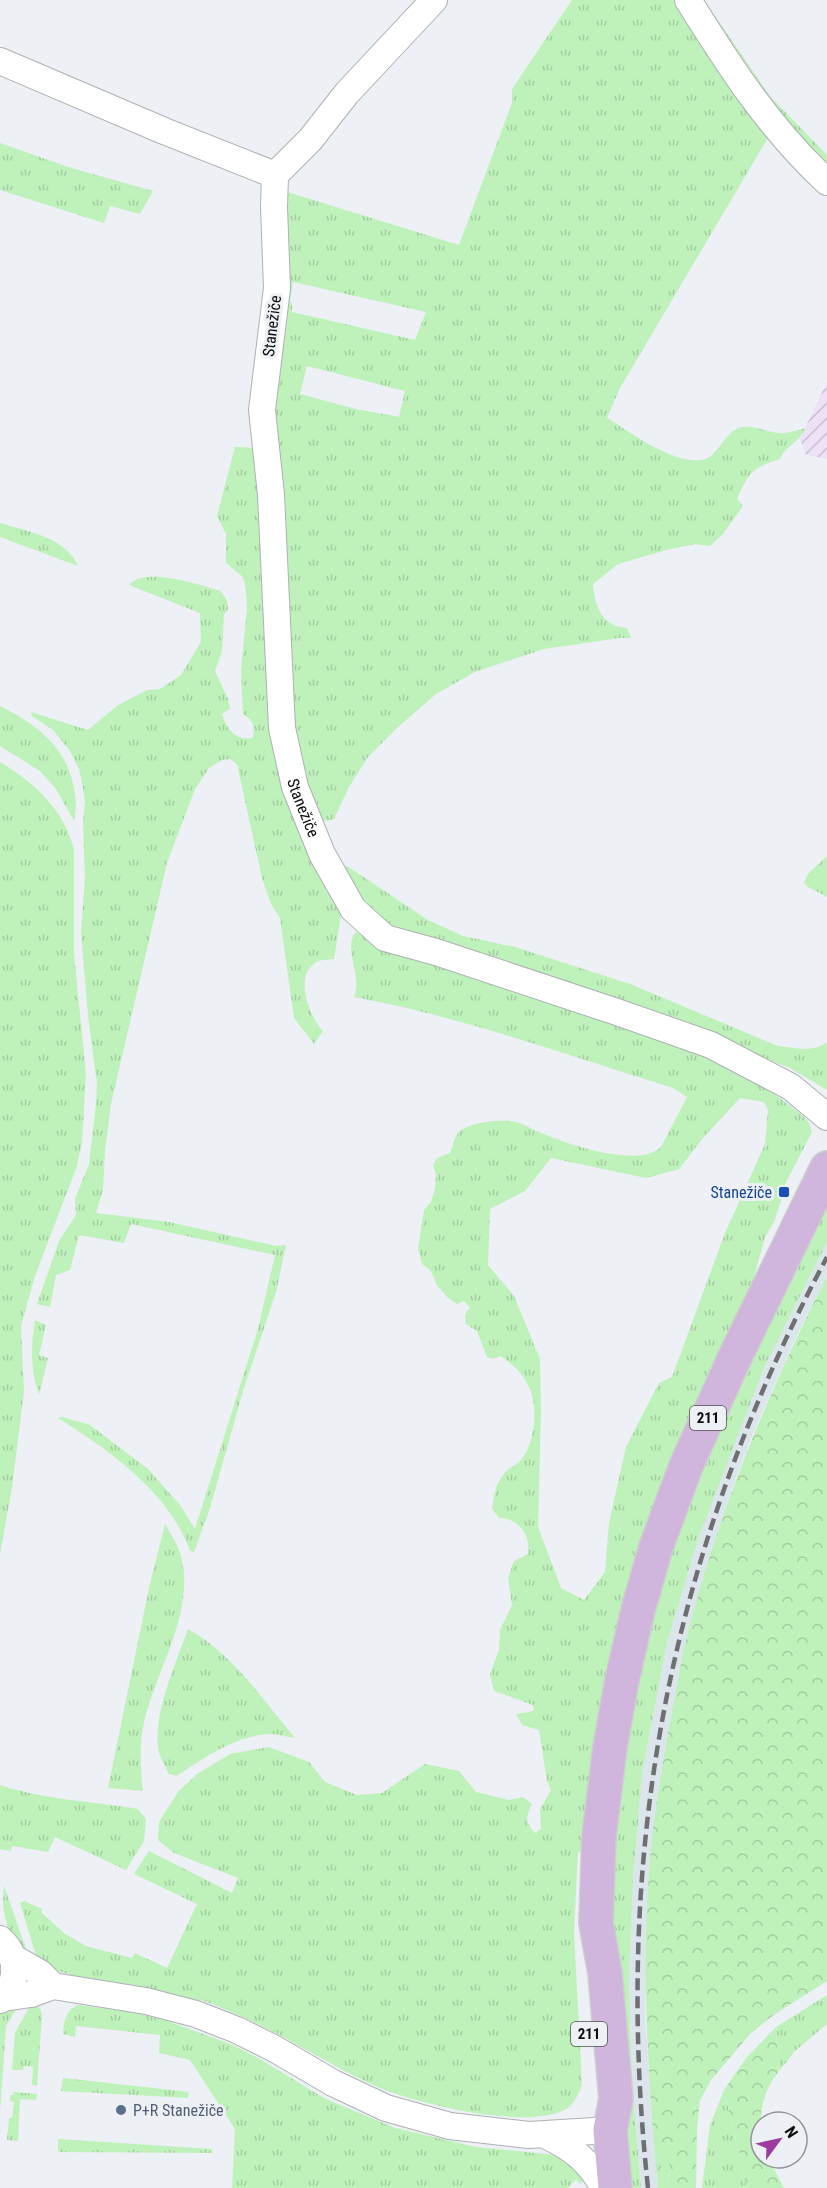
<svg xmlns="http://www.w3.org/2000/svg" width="827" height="2188" viewBox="0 0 827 2188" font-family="'Roboto Condensed',sans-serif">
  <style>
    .built { fill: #dce4ec }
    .industrial { fill: url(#industrial-furrows) }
    .grass { fill: url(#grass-tufts); fill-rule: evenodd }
    .forest { fill: url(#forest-crowns) }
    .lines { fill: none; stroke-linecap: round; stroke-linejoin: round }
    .minor-casing { stroke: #aeb1b4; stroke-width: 28 }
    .major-casing { stroke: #cececf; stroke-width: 36 }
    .minor { stroke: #fff; stroke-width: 26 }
    .major { stroke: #d0b5dd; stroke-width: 33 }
    .rail { stroke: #6d6f71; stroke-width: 4.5; stroke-dasharray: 12 6; stroke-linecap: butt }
    .transit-dot { fill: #1a4fb4; stroke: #edf0f4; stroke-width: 2 }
    .service-dot { fill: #5c6f8a; stroke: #edf0f4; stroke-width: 2 }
    .labels { text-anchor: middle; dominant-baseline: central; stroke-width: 6; stroke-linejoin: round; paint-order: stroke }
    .shield { fill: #edf0f4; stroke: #4f5052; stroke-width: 1.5 }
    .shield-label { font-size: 15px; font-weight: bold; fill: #0b0c0d }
    .street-label { font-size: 16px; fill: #0b0c0d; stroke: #edf0f4 }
    .transit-label { font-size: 16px; fill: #164399; stroke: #edf0f4; text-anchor: end }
    .service-label { font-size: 16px; fill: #4e5e75; stroke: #edf0f4; text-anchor: start }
  </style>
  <defs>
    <pattern id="industrial-furrows" width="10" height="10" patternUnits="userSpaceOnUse" patternTransform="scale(1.5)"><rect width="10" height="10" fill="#ece1f6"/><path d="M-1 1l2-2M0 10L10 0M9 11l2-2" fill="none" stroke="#c9c0d2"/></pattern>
    <pattern id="grass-tufts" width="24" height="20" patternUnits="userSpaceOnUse" patternTransform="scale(1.5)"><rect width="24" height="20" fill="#bff1bb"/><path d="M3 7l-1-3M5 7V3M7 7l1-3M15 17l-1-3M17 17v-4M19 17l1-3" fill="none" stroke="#a3cda0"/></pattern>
    <pattern id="forest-crowns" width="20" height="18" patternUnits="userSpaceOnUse" patternTransform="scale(1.5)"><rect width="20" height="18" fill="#bff1bb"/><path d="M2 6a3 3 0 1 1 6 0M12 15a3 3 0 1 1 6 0" fill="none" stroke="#a3cda0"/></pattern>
  </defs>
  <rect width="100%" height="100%" fill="#edf0f4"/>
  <!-- built -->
  <path class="built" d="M827,1242v34l-30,59 -38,84 -24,61 -22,68 -66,375 -2,95 13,170h-17l-9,-104 -3,-104 4,-99 9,-107 25,-131 31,-104 34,-91 32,-80z"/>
  <!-- industrial -->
  <path class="industrial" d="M827,382v77l-21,-4 -6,-16z"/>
  <!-- grass -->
  <g class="grass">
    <path d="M572,0h106l91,136 -149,252 -13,30c21,13 82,58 105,37 9,-8 17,-26 30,-28 13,-2 24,5 37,6 8,1 19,-3 27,-5 -8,16 -20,17 -26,31 -29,9 -31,14 -43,40l6,7 -20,28 -13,12 -14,-2 -26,5 -52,15 -25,20c1,14 5,33 19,40 4,3 10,3 15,4l4,10h-11l-76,11 -69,23 -39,22 -38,33 -30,30 -19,30 -15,32 -9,2 -6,-6 -23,-55 -24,-295 12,-274 175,54 53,-142v-14zM293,282l133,30 -11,28 -123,-28v-8l-2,-3zM307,366l98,25 -6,26 -43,-8 -56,-15z"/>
    <path d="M693,0h11l66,96 57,59v18z"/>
    <path d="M0,143l68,24 85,24 -13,23 -30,-8 -6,17 -104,-33z"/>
    <path d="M235,447l21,1 13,231 72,235 -7,45c-6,1 -14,0 -19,4 -21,14 -6,53 8,68l-9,13 -20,-26 -14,-100 -9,-14 -9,-26 -25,-114 -7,-5 -8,1 -13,8 -14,21 -28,74 -56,241 -6,47 -2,39 -7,23 73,9 107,24 10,-1 -10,47 -33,99 -33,117 -16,44 -4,-1c-21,-59 -81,-101 -132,-133l4,-1 28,8 58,44 32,36 15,24 63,-200 17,-74 -144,-31 -7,19 -45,-8 -9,35 -14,5 -6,32 -13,-3 22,-63 17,-26 -1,-16 14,-35 7,-60 1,-20 -9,-68 -7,-84 4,-55 -2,-54 2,-22 -3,-19 -3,-13 -9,-18 -17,-21 -21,-14 -1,-4 57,18 30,-25 29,-15 13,-1 21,-14 20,-33 -1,-29 -71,-28c16,-19 71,0 92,6l6,10 1,8 -4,6 -2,36 -7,20 13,28 2,10 -8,5c5,15 13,27 31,24 1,-13 1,-17 -10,-24l-2,-44 6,-61 -1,-19 -3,-13 -17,-14v-29l-9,-18z"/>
    <path d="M0,523c26,8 66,14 78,43l-78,-29z"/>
    <path d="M0,706c34,17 65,39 73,78 3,14 4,23 1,37l-18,-32 -16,-18 -40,-25z"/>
    <path d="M0,762c34,20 65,49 74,88v104l12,120 -4,68 -5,24 -42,110 -14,50 3,65 -12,97 -12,66z"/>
    <path d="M827,856v41l-19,-10 -4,-4 4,-9z"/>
    <path d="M347,866l81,54 35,16 52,11 115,37 148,62c15,2 36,7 49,-4v48l-37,-22 -50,-19 -343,-115 -39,-30 -15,-36z"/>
    <path d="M356,932l21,12 29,13 246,76 93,39 56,42 8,9 3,9 -32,62 2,4 -8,24 -9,15 -14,51 -51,114 -113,448 -9,2 -4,80 8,153c-4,10 -8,20 -18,25 -39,20 -144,-6 -184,-22 -42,-18 -81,-44 -122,-64 -16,-8 -34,-15 -51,-22l-6,-2 -2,2 -61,-16 -67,-11 -32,-10 -19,-62 4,-2 18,8 -1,3 24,22 21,12 46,12 3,-5 32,15 30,-64 -63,-30 15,-23 83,42 6,-15 -64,-25 -16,-13 1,-18 19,-30 19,-18 33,-20 39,-7 40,15 16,20 32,13 25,-2 43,-29 34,7 17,21 33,8 14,-3 9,7c-7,13 -6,19 3,29l6,-4 -1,-20 11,-19 -4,-9 -8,-51 -17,-5 -6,-11 18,-3 -1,-6 -39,-14 -4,-17 9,-24 1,-20 12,-25 -4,-27 6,-17 14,-7c3,-20 -10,-36 -29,-36l-7,-9c2,-12 3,-25 12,-35 4,-6 13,-9 18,-15 14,-19 17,-55 5,-76 -6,-12 -16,-19 -26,-27l-8,3 -6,-2 -10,-26 -11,-7 -1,-9 5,-8 -6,-6 -7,3 -10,-7 -10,-12 -6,-14 -9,-7 -4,-15 6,-39 7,-8 4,-13 1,-14 -3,-10 4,-7 13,-5c3,-7 4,-16 9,-21 8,-9 45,-14 57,-10 9,2 17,8 25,11 27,11 96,36 120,14l26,-50 -14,-9c-106,-33 -211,-71 -319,-91 9,-21 -12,-50 2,-65zM740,1098l24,4 4,8 -3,34 -40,89 -53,144 -13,6 -33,64 -17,76 -4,49 -21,28 -23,-12 -23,-61 3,-116 -1,-52 -26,-63 -26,-31 2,-56 35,-18 26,-33 95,20 33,-9 24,-31z"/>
    <path d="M827,1197v45l-63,126 -66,171 -31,104 -25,131 -9,107 -4,99 3,104 9,104h-12l-22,-290 26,-225 54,-179z"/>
    <path d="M35,1320l11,5 -7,30 9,3 -9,37c-9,-26 -8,-49 -4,-75z"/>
    <path d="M165,1524c5,9 11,18 15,29 17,54 -22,114 -35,165 -6,24 -5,48 -2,73l-35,-3 41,-200z"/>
    <path d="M188,1629c45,25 74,70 107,109 -8,-1 -16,-4 -24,-4 -36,1 -66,24 -95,42l-7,-2c-4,-8 -10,-18 -11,-26 -4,-37 18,-85 30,-119z"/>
    <path d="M0,1785c45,15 92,16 138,24l8,10 -2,22 -18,29 -71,-33 -7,15 -36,-6 -1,5 -11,-2z"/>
    <path d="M4,1886l26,74c-20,-25 -30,-40 -26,-74z"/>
    <path d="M827,1995v29l-32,27 -16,20 -3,-44z"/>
    <path d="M20,2002l-14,24 -6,87v-100l8,-6z"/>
    <path d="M32,2002l8,6 2,7 -5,71 -5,-1 1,-18 -9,-1 -1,4h-11l3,-37z"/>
    <path d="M78,2005l52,7 32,7 71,26 25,13 66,40 71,30 81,19 81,8 13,7 16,18 -6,4 -4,-5 -8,9h-336l3,-59 -45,-69 -31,-7 1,-18 -84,-9 -1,11 -12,-3c1,-12 2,-24 15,-29z"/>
    <path d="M63,2078l126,14 -1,6 -127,-7z"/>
    <path d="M724,2090l23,98h-45l8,-63z"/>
    <path d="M14,2092l23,2 -1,6 -16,-1 -2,42 -11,-1 2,-22h3l2,-16 -4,-1v-6h3z"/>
    <path d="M58,2139l154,10v4l-154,-1z"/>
    <path d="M654,2144l4,2 13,22 -5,20h-8z"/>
  </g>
  <!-- forest -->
  <g class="forest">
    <path d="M827,1276v705l-52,33 -24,19 -40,47 -11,20 -3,29 -1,59h-30l5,-20 -13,-22 -4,-2c-7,-90 -12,-181 -5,-272 3,-48 12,-96 20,-144 6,-28 10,-57 16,-84 32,-129 82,-250 142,-368z"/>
    <path d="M776,2027l3,44c-23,29 -18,53 -18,87h7l16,30h-37l-23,-98 23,-33z"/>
  </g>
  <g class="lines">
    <!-- minor casing -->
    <g class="minor-casing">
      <g id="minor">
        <path id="s1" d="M434,0l-87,93 -37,47 -35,35 -1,32 3,81 -15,122 9,85 11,233 13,59 27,67 17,30 14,25 32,29 51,14 181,60 94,33 80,42 36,30"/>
        <path d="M688,0c42,67 81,128 139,182"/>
        <path d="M0,61l164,70 111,44"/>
        <path d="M0,1939c19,17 19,44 0,61"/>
        <path d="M12,1957l28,16 13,13"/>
        <path d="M3,1998l28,-4 22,-8 93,15 50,13 41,16 38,19 58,34 53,25 64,18 79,9 81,-5"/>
        <path d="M545,2135c29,14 43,25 59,53"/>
      </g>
    </g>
    <!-- major casing -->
    <g class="major-casing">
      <path id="major" d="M615,2188l-5,-58 6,-31 -11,-126 -9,-50 3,-87 11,-89 12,-67 16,-70 18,-63 30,-81 48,-107 93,-191"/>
    </g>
    <!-- minor -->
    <use href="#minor" class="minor"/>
    <!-- major -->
    <use href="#major" class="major"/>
    <!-- rail -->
    <path class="rail" d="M648,2188c-36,-336 20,-632 179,-931"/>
  </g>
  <!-- markers -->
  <rect class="transit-dot" x="778" y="1186" width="12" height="12" rx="3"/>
  <circle class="service-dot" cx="121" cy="2110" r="6"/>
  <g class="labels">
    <!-- shield labels -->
    <g class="shield">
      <rect x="690" y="1406" width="36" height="24" rx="4.5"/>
      <rect x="571" y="2022" width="36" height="24" rx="4.5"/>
    </g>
    <g class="shield-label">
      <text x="708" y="1418">211</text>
      <text x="589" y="2034">211</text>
    </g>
    <!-- street labels -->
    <g class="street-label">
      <text transform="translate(272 326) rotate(-83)">Stanežiče</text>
      <text stroke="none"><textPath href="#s1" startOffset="874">Stanežiče</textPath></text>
    </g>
    <!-- transit labels -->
    <g class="transit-label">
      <text x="772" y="1192">Stanežiče</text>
    </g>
    <!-- service labels -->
    <g class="service-label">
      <text x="133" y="2110">P+R Stanežiče</text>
    </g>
  </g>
  <!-- north arrow -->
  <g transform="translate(779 2140) rotate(57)"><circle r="28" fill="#edf0f4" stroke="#939598" stroke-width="1.5"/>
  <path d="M0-4.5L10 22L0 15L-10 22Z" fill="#9d3ba1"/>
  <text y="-9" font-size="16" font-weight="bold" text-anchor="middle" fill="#0b0c0d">N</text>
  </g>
</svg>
